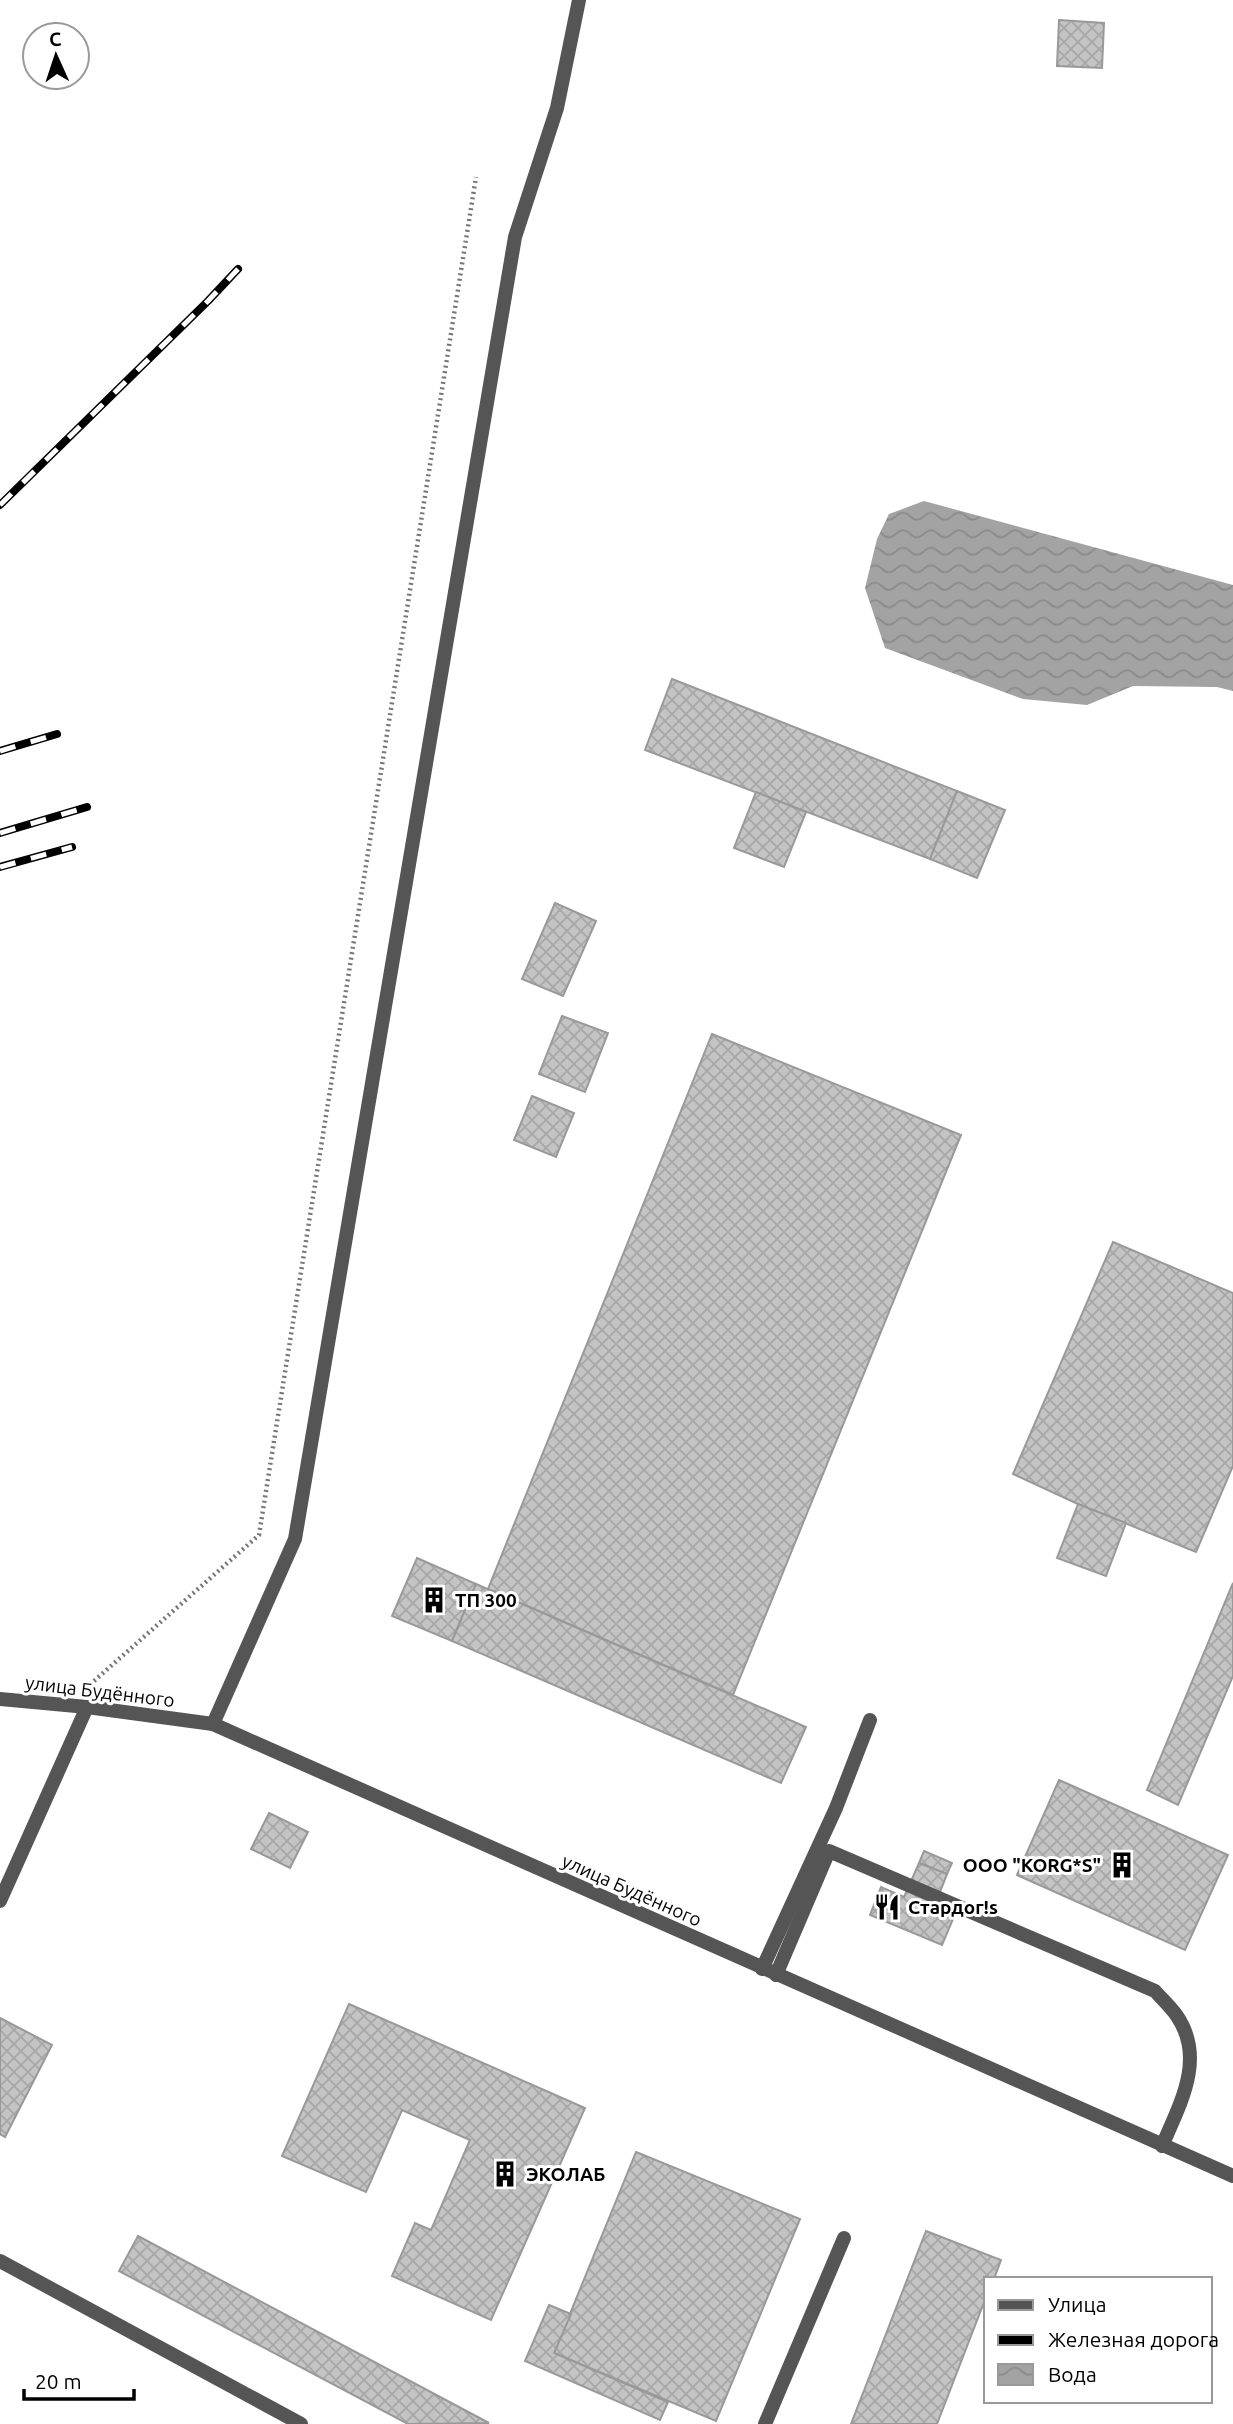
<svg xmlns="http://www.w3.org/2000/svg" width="1233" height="2424" viewBox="0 0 1233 2424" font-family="Ubuntu,sans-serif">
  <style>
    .water { fill: url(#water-waves) }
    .building { fill: url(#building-cross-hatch); stroke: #999; stroke-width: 2 }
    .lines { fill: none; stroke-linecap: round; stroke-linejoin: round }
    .path { stroke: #777; stroke-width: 4.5; stroke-dasharray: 2 3.5; stroke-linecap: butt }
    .service { stroke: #555; stroke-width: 14 }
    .tertiary { stroke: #555; stroke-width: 14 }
    .rail-casing { stroke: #000; stroke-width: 8 }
    .rail { stroke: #fff; stroke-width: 5; stroke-dasharray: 16; stroke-linecap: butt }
    .labels { text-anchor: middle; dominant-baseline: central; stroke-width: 6; stroke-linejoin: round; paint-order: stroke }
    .poi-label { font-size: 19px; font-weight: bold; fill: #000; stroke: #fff; text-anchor: start }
    .street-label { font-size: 19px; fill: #000; stroke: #fff }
  </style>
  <defs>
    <pattern id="water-waves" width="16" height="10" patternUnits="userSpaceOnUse" patternTransform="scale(1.75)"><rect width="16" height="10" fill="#a3a3a3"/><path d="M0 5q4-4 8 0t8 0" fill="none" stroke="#8b8b8b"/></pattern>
    <pattern id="building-cross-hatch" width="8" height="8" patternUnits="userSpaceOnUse" patternTransform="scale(1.75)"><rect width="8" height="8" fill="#c4c4c4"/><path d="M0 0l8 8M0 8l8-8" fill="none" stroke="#a7a7a7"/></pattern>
  </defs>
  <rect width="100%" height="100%" fill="#fff"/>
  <!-- water -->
  <path class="water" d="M924,501l309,84v106l-16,-4 -84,-1 -46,19 -64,-6 -138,-51 -20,-60 12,-49 12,-25z"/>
  <!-- building -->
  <g class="building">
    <path d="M1059,20l45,3 -2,45 -45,-2z"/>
    <path d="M672,679l285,112 -27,68 -285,-109z"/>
    <path d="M957,791l48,19 -28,68 -47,-19z"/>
    <path d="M756,792l50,20 -22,55 -50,-19z"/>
    <path d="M555,903l41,18 -33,75 -41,-17z"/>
    <path d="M562,1016l46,17 -23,59 -46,-18z"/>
    <path d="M712,1034l249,101 -228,560 -245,-106z"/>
    <path d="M532,1096l42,17 -18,44 -42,-17z"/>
    <path d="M1113,1242l120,51v173l-37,86 -118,-48 -65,-30z"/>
    <path d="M1078,1504l48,19 -20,53 -49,-18z"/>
    <path d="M417,1558l59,26 -24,57 -60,-25z"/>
    <path d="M1233,1583v93l-55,129 -31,-15z"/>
    <path d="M476,1584l330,143 -25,56 -329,-142z"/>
    <path d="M1059,1780l169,75 -43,95 -168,-75z"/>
    <path d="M269,1813l39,19 -18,36 -39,-19z"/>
    <path d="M924,1851l28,12 -5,11 -28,-11z"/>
    <path d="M919,1863l28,11 -14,36 20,9 -11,26 -72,-30 11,-28 23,10z"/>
    <path d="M349,2004l236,104 -94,212 -99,-44 23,-53 16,7 39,-90 -68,-30 -36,82 -84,-36z"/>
    <path d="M0,2018l52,27 -47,92 -5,-3z"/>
    <path d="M636,2152l164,67 -84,202 -162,-68z"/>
    <path d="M926,2231l75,29 -7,19h-8v18l-49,127h-86z"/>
    <path d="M138,2236l351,187 -81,1 -289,-153z"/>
    <path d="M549,2305l22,9 -17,39 114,49 -8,18 -135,-59z"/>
  </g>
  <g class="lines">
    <!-- path -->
    <path class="path" d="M94,1681l165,-146 217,-1358"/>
    <!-- service -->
    <g class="service">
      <path d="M213,1724l82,-185 220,-1302 42,-129 22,-108"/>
      <path d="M0,1901l87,-194"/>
      <path d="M762,1969l74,-161 34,-88"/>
      <path d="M776,1975l53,-124 326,140c7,8 16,16 22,25 29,43 3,88 -15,130"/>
      <path d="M0,2261l301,163"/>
      <path d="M765,2424l79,-186"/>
    </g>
    <!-- tertiary -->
    <path class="tertiary" d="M0,1699l87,8 126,17 1020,452"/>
    <!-- rail casing -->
    <g class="rail-casing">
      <g id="rail">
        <path d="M0,505l208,-204 30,-32"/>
        <path d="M0,751l57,-17"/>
        <path d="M0,833l87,-26"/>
        <path d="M0,867l72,-20"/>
      </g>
    </g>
    <!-- rail -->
    <use href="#rail" class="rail"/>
  </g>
  <!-- icons -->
  <defs>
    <g id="building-bare" transform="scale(2.1)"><path d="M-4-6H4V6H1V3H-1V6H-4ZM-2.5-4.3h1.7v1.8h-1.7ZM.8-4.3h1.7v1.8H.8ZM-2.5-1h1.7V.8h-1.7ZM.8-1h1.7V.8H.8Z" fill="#000" stroke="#fff" stroke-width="2.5" paint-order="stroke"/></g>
    <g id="restaurant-bare" transform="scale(2.1)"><path d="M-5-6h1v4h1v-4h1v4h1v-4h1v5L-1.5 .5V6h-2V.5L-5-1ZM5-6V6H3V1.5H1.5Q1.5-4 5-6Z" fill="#000" stroke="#fff" stroke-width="2.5" paint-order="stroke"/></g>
  </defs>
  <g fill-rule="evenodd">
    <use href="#building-bare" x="434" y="1600"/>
    <use href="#building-bare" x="1122" y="1865"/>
    <use href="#restaurant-bare" x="887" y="1907"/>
    <use href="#building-bare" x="505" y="2174"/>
  </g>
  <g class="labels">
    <!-- poi labels -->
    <g class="poi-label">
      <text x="455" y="1600">ТП 300</text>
      <text x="1101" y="1865" text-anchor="end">ООО "KORG*S"</text>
      <text x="908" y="1907">Стардог!s</text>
      <text x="526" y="2174">ЭКОЛАБ</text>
    </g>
    <!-- street labels -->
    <g class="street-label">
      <text transform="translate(100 1691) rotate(7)">улица Будённого</text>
      <text transform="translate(632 1890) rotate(24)">улица Будённого</text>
    </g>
  </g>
  <!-- legend -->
  <rect x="984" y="2277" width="228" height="126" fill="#ffffff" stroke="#999999" stroke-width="2"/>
  <rect x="998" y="2300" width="35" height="10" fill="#555555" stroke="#999999" stroke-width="2"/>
  <text x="1048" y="2312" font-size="21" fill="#000000">Улица</text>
  <rect x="998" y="2335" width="35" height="10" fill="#000000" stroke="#999999" stroke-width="2"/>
  <text x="1048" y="2347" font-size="21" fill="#000000">Железная дорога</text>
  <rect x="998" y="2364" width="35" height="21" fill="url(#water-waves)" stroke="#999999" stroke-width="2"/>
  <text x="1048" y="2382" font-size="21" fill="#000000">Вода</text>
  <!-- north arrow -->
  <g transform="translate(56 56) rotate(357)"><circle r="33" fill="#ffffff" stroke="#999999" stroke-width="2"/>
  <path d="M0-5L12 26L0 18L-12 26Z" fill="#000000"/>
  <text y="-10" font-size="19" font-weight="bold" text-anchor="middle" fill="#000000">С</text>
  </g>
  <!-- scale -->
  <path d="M24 2389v10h110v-10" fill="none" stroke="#000000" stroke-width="3.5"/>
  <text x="35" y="2389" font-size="21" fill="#000000" stroke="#ffffff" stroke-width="5" paint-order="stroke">20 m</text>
</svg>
